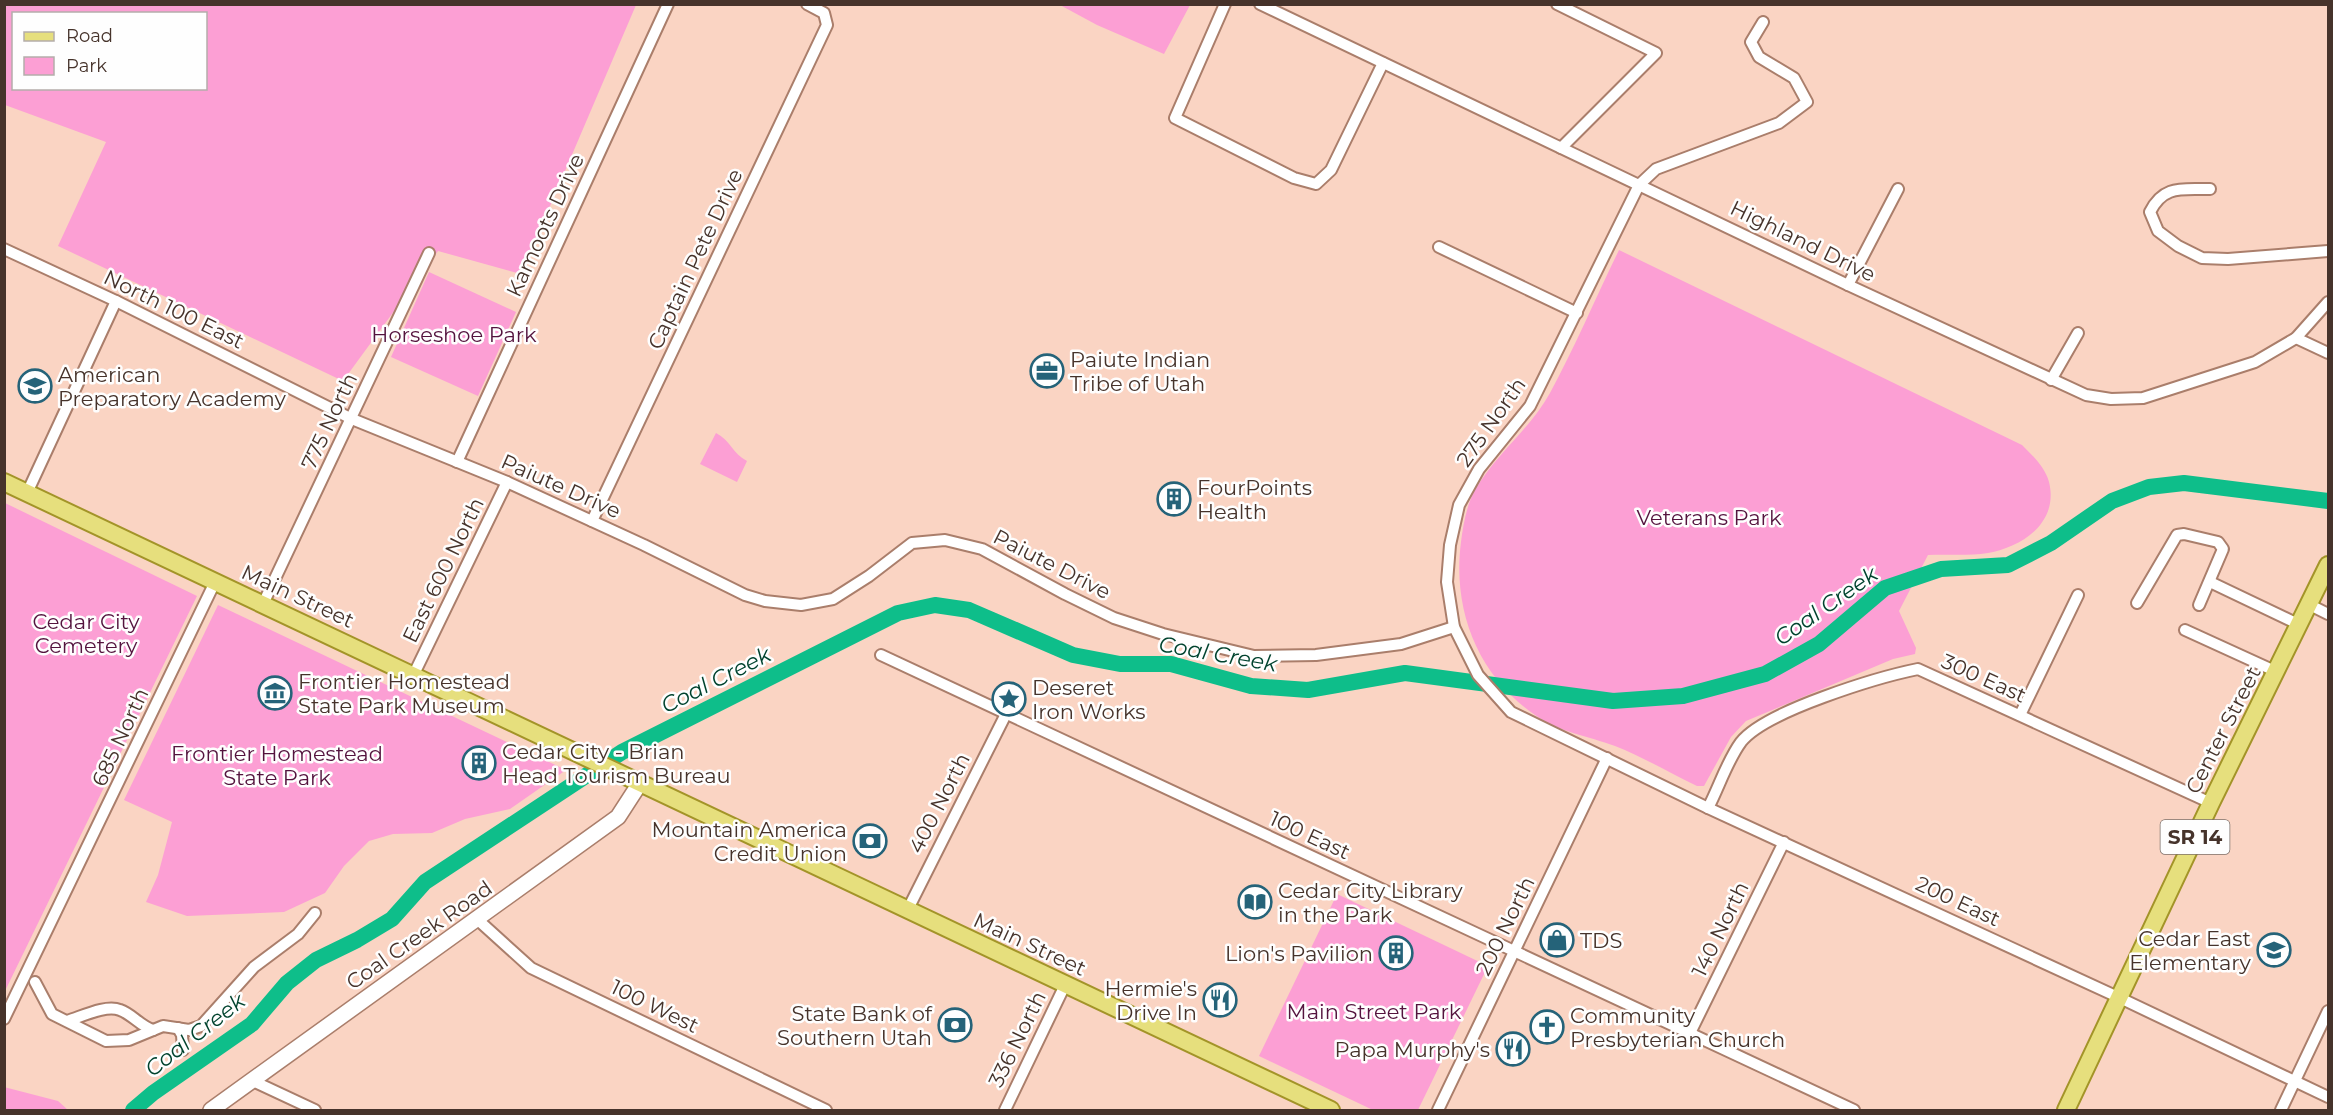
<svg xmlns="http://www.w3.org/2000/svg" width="2333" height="1115" viewBox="0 0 2333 1115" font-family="Montserrat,sans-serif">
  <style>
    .green { fill: #fc9fd4; fill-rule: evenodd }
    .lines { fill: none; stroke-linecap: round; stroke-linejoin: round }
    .river { stroke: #0ebe8a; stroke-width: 16 }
    .street-casing { stroke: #aa7e6b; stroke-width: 14 }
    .secondary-casing { stroke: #aa7e6b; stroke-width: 18 }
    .primary-casing { stroke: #a39428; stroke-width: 20 }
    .street { stroke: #fff; stroke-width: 10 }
    .secondary { stroke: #fff; stroke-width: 15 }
    .primary { stroke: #e6df7d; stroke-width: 16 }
    .labels { text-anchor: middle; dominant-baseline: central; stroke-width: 5; stroke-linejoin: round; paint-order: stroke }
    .shield { fill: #fefefe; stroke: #7d706a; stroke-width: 1.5 }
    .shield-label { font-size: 20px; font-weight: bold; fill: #46332b }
    .street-label { font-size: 21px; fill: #46332b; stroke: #fefefe }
    .park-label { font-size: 21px; fill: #54133e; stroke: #fefefe }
    .poi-label { font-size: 21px; fill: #46332b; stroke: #fefefe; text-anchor: start }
    .water-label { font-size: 22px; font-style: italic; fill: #01432e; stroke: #fefefe }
  </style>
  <rect width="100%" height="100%" fill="#fad4c3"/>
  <!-- green -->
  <g class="green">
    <path d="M4,5h632l-115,269 -83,-23 -95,130 -285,-135 48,-104 -101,-37zM14,14h192v74h-192z"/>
    <path d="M1060,5l130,-1v1l-26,49 -67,-29z"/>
    <path d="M1619,250l403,195c10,10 23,22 27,37 10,40 -26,65 -61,71 -19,3 -40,1 -60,2l-29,56 17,37 -1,6 -22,5 -147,62 -15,16 -27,49h-7c-27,-13 -54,-29 -82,-40 -27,-10 -56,-14 -80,-31 -57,-39 -83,-105 -74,-173 2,-17 6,-38 14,-52 21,-36 55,-61 75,-97 25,-46 46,-96 69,-143z"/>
    <path d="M429,272l87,40 -38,84 -87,-39z"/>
    <path d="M716,433c14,7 17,21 31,28l-10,21 -37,-18z"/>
    <path d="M5,503l192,93 -192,395z"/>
    <path d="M218,605l348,165 -56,39 -45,10 -33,14 -39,1 -24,7 -25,25 -19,27 -41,19 -97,4 -41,-14 12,-27 14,-53 -48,-22z"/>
    <path d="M1337,894l151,72 -70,144h-45l-114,-54z"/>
    <path d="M4,1087l54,14 10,9h-63z"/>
  </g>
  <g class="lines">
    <!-- river -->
    <path class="river" d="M133,1110l20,-17 99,-69 35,-41 29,-23 41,-20 35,-21 33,-37 197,-130 276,-139 37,-8 34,5 104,45 47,9h51l80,22 57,4 97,-17 208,28 70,-5 82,-22 54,-30 66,-56 56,-19 67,-4 43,-22 61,-42 37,-14 35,-4 144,18"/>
    <!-- street casing -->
    <g class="street-casing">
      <g id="street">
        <path d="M1225,4l-50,114 119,60 22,6 15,-14 52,-107"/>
        <path d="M1260,4l588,281 238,110 25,4 32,-1 112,-36 41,-24 32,-36"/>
        <path d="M1557,4l99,49 -95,95"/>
        <path d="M1763,22l-12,20 8,15 35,21 13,24 -28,21 -123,46 -17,16 -109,221 -51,63 -20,36 -9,40 -3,37 7,45 24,48 33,37 197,96 412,190 208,99"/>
        <path d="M2210,189c-27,1 -46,-5 -60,23l8,19 20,15 24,12 26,1 100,-8"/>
        <path d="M1439,247l138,66"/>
        <path d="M4,249l112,52 236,118 155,63 137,63 101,50 20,6 36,4 32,-6 36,-23 43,-33 33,-3 37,9 83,45 49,24 49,16 91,22 62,-1 85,-11 53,-17"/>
        <path d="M1848,285l50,-96"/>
        <path d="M2296,338l32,15"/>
        <path d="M2051,380l27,-47"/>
        <path d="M457,462l211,-458"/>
        <path d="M27,493l89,-192"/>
        <path d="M592,521l235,-496 -3,-12 -17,-9"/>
        <path d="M2210,582l90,43"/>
        <path d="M2137,603l40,-68 7,-1 34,8 5,7 -24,56"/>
        <path d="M263,604l166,-351"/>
        <path d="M2310,605l18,9"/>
        <path d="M2185,630l92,42"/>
        <path d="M881,655l973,455"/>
        <path d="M413,676l94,-194"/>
        <path d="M2020,715l58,-120"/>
        <path d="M1708,808c11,-21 19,-47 33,-66 24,-31 138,-65 177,-73l293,134"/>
        <path d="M907,911l99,-197"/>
        <path d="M478,920l53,48 295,142"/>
        <path d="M35,982l17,32 54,27 23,-1 34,-14 26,4 12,-4 53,-59 44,-33 17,-21"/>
        <path d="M4,1019l211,-437"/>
        <path d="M67,1021c14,-4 39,-17 53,-11 12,4 20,16 33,20"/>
        <path d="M178,1028l4,7 1,15"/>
        <path d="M1690,1033l94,-191"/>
        <path d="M251,1080l64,30"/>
        <path d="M1005,1110l60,-125"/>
        <path d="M1438,1110l169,-352"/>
        <path d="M2281,1110l47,-99"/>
      </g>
    </g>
    <!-- secondary casing -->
    <g class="secondary-casing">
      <path id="secondary" d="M211,1110l407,-293 22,-34"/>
    </g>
    <!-- primary casing -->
    <g class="primary-casing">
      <g id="primary">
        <path d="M4,482l1327,628"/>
        <path d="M2066,1110l145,-307 117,-238"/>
      </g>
    </g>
    <!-- street -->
    <use href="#street" class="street"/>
    <!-- secondary -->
    <use href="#secondary" class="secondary"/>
    <!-- primary -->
    <use href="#primary" class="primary"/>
  </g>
  <!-- icons -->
  <defs>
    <g id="office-ring" transform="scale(1.725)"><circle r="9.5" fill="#fefefe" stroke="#256379" stroke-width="1.5"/><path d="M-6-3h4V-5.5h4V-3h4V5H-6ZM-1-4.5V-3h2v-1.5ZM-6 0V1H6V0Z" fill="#256379"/></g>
    <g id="school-ring" transform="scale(1.725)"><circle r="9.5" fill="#fefefe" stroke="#256379" stroke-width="1.5"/><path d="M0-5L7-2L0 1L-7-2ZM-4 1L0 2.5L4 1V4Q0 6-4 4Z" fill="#256379"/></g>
    <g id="building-ring" transform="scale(1.725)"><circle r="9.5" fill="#fefefe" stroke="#256379" stroke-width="1.5"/><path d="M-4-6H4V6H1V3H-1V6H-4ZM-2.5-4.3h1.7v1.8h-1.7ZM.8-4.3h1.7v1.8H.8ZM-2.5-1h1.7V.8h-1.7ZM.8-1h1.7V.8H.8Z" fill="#256379"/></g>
    <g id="museum-ring" transform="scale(1.725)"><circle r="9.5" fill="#fefefe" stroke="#256379" stroke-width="1.5"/><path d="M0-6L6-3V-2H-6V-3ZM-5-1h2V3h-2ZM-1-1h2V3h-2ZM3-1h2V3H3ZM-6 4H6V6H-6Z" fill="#256379"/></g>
    <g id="sight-ring" transform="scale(1.725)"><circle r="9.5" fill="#fefefe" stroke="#256379" stroke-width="1.5"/><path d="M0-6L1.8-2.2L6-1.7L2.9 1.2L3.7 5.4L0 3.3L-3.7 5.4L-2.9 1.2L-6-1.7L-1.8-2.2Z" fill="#256379"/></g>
    <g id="bank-ring" transform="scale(1.725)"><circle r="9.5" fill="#fefefe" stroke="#256379" stroke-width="1.5"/><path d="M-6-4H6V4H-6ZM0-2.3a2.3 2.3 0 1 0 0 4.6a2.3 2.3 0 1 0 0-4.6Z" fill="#256379"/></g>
    <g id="library-ring" transform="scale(1.725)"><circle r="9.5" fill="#fefefe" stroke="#256379" stroke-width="1.5"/><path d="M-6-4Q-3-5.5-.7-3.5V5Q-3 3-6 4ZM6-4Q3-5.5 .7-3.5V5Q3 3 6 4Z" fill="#256379"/></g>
    <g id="shop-ring" transform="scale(1.725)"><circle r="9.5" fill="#fefefe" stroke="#256379" stroke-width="1.5"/><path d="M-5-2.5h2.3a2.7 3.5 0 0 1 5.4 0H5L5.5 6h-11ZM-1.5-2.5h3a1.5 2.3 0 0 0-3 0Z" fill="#256379"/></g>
    <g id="restaurant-ring" transform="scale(1.725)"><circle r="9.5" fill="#fefefe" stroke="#256379" stroke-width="1.5"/><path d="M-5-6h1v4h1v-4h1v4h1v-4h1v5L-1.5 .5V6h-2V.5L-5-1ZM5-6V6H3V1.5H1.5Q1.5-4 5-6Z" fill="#256379"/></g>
    <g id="church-ring" transform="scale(1.725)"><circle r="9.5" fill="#fefefe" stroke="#256379" stroke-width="1.5"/><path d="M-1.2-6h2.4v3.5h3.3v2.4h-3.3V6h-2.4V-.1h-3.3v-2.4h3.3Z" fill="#256379"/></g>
  </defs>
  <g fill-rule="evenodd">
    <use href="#office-ring" x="1047" y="371"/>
    <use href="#school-ring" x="35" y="386"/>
    <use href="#building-ring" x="1174" y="499"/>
    <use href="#museum-ring" x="275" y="693"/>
    <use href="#sight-ring" x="1009" y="699"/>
    <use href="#building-ring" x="479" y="763"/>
    <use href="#bank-ring" x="870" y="841"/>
    <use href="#library-ring" x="1255" y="902"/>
    <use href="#shop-ring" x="1557" y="940"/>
    <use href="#school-ring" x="2274" y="950"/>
    <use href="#building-ring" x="1396" y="953"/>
    <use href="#restaurant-ring" x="1220" y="1000"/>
    <use href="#bank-ring" x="955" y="1025"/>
    <use href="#church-ring" x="1547" y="1027"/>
    <use href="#restaurant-ring" x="1513" y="1049"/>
  </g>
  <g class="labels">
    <!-- shield labels -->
    <rect class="shield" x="2160.5" y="820" width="69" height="34" rx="4.5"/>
    <g class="shield-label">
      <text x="2195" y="837">SR 14</text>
    </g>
    <!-- street labels -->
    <g class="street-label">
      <text transform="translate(545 225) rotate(-65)">Kamoots Drive</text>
      <text transform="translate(1803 241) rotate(26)">Highland Drive</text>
      <text transform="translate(695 259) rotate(-65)">Captain Pete Drive</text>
      <text transform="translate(174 309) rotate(26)">North 100 East</text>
      <text transform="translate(329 421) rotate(-65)">775 North</text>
      <text transform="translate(1491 422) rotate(-55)">275 North</text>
      <text transform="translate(561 486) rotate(24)">Paiute Drive</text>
      <text transform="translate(1052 564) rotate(27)">Paiute Drive</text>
      <text transform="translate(443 570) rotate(-64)">East 600 North</text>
      <text transform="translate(298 596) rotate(25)">Main Street</text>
      <text transform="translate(1984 678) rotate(24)">300 East</text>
      <text transform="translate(2223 730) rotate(-63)">Center Street</text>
      <text transform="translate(120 737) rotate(-65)">685 North</text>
      <text transform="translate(939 803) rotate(-63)">400 North</text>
      <text transform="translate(1310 835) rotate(25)">100 East</text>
      <text transform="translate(1958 901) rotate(25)">200 East</text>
      <text transform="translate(1505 926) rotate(-64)">200 North</text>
      <text transform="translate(1720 929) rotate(-64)">140 North</text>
      <text transform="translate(419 935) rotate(-35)">Coal Creek Road</text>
      <text transform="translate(1030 944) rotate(25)">Main Street</text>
      <text transform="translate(655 1006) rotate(26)">100 West</text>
      <text transform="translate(1017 1039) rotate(-64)">336 North</text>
    </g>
    <!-- park labels -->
    <g class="park-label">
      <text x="454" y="334">Horseshoe Park</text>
      <text x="1709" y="517">Veterans Park</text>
      <text x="86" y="621">Cedar City<tspan x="86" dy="24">Cemetery</tspan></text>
      <text x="277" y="753">Frontier Homestead<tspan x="277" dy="24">State Park</tspan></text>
      <text x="1374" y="1011">Main Street Park</text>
    </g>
    <!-- poi labels -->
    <g class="poi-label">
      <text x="1070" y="359">Paiute Indian<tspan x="1070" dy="24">Tribe of Utah</tspan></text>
      <text x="58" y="374">American<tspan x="58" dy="24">Preparatory Academy</tspan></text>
      <text x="1197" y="487">FourPoints<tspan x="1197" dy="24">Health</tspan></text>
      <text x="298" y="681">Frontier Homestead<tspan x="298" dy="24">State Park Museum</tspan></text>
      <text x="1032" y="687">Deseret<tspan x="1032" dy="24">Iron Works</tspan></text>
      <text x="502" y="751">Cedar City - Brian<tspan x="502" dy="24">Head Tourism Bureau</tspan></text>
      <text x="847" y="829" text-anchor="end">Mountain America<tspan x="847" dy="24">Credit Union</tspan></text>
      <text x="1278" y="890">Cedar City Library<tspan x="1278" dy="24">in the Park</tspan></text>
      <text x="2251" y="938" text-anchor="end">Cedar East<tspan x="2251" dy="24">Elementary</tspan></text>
      <text x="1580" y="940">TDS</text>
      <text x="1373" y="953" text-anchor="end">Lion's Pavilion</text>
      <text x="1197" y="988" text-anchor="end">Hermie's<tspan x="1197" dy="24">Drive In</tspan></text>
      <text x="932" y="1013" text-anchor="end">State Bank of<tspan x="932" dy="24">Southern Utah</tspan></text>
      <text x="1570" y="1015">Community<tspan x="1570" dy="24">Presbyterian Church</tspan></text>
      <text x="1490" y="1049" text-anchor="end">Papa Murphy's</text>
    </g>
    <!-- water labels -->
    <g class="water-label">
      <text transform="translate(1826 606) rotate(-35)">Coal Creek</text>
      <text transform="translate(1218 654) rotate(10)">Coal Creek</text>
      <text transform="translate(716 680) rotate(-27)">Coal Creek</text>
      <text transform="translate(195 1035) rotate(-38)">Coal Creek</text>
    </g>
  </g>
  <!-- border -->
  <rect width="2333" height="1115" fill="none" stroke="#46332b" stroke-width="12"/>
  <!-- legend -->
  <rect x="12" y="12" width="195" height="78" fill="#fefefe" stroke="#b4adaa" stroke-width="1.5"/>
  <rect x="24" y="32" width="30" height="9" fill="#e6df7d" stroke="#b4adaa" stroke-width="1.5"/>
  <text x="66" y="42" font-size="18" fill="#46332b">Road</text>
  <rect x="24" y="57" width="30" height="18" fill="#fc9fd4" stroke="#b4adaa" stroke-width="1.5"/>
  <text x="66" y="72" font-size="18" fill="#46332b">Park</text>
</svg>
